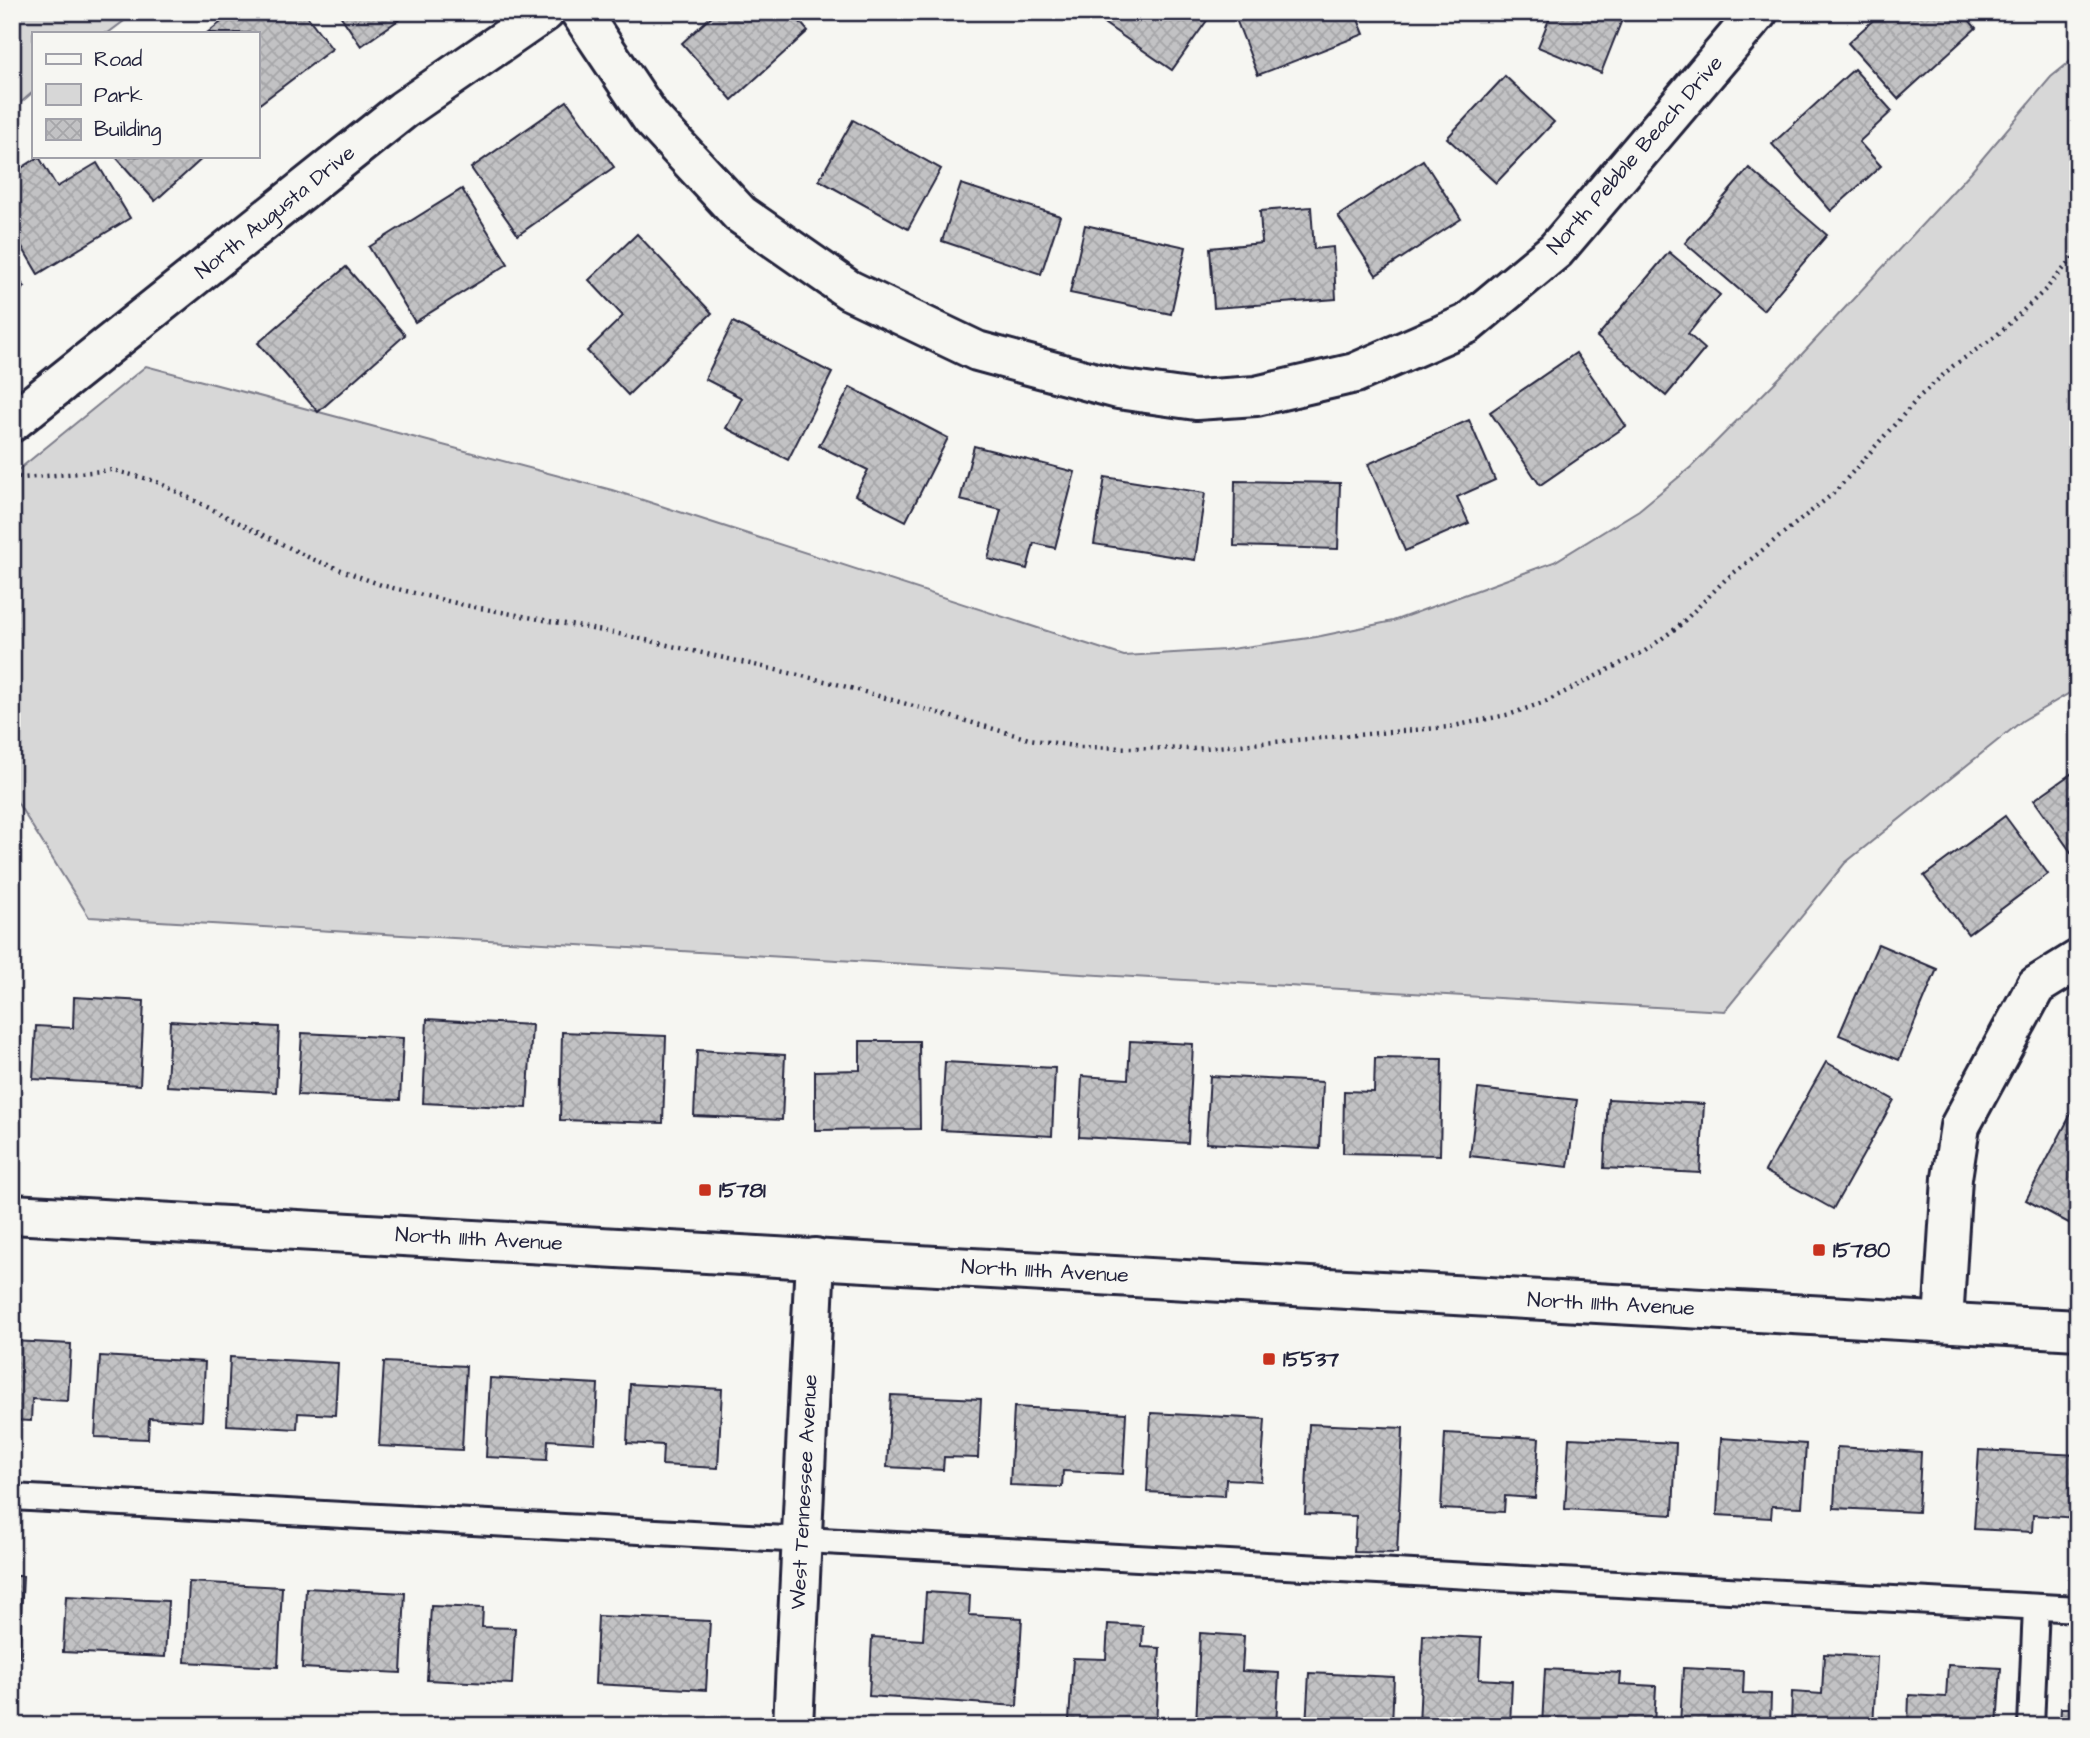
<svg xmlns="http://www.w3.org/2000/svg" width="2090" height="1738" viewBox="0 0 2090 1738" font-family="'Architects Daughter',sans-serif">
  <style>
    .green { fill: #d7d7d7; stroke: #7c7c89; stroke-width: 2 }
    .building { fill: url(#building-cross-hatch); stroke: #22223b; stroke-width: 2 }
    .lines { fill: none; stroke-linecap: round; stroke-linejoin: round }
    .service-casing { stroke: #22223b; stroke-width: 30 }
    .minor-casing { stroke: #22223b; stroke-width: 44 }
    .tertiary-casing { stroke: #22223b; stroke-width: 44 }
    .path { stroke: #22223b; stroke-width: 4.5; stroke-dasharray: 2 5; stroke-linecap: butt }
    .service { stroke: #f6f6f2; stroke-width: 24 }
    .minor { stroke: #f6f6f2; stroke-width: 38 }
    .tertiary { stroke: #f6f6f2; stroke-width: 38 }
    .poi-dot { fill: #c8321e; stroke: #f6f6f2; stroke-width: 2.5 }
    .labels { text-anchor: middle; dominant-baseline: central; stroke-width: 6; stroke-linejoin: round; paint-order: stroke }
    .street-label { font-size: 21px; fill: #22223b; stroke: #f6f6f2 }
    .poi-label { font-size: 21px; font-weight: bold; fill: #22223b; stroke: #f6f6f2; text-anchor: start }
  </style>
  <defs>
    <pattern id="building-cross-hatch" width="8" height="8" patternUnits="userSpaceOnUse" patternTransform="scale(1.75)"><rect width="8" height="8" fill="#c2c2c4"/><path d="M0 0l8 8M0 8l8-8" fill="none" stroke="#a6a6a9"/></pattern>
  </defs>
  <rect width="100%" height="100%" fill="#f6f6f2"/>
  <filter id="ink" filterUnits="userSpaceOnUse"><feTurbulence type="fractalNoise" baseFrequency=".0143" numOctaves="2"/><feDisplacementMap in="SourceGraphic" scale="14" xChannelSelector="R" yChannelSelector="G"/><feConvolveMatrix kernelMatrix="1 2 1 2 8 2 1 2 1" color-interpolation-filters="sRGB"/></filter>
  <g filter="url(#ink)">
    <!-- green -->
    <g class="green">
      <path d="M12,12h124l-28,21h-75v59l-21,18z"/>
      <path d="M2078,55v633l-56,33 -177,142 -120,148 -1636,-94 -77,-123v-319l134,-109 466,124 512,166 100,-6 92,-13 77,-16 161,-59 85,-52 52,-43 100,-101 180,-194 80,-95z"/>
    </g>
    <!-- building -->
    <g class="building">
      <path d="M234,12h70l28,37 -75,57v-73h-50z"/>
      <path d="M338,12h72l-49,34z"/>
      <path d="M716,12h75l17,19 -76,69 -50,-57z"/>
      <path d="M1099,12h99l10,7 -36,51 -77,-53z"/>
      <path d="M1238,12h117l9,22 -106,41 -24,-61z"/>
      <path d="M1552,12h73l-24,61 -63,-26z"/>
      <path d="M1882,12h80l14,16 -78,71 -50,-56z"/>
      <path d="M1854,69l38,42 -33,31 22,24 -50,45 -59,-67z"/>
      <path d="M1505,76l49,46 -58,61 -49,-45z"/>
      <path d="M567,101l47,66 -96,68 -47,-67z"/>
      <path d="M853,120l88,49 -33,60 -89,-49z"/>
      <path d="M115,156h90l-50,45z"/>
      <path d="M39,157l18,30 40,-24 33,55 -92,56 -26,-44v-56z"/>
      <path d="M1423,160l38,59 -85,56 -38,-59z"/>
      <path d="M1749,168l78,67 -64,75 -78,-67z"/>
      <path d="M961,184l99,32 -19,58 -99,-33z"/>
      <path d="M462,189l46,75 -93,58 -46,-75z"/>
      <path d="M1311,207l3,42 19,-2 3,52 -122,9 -4,-60 52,-5 -2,-32z"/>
      <path d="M1085,225l101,22 -15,67 -101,-21z"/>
      <path d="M637,234l75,79 -84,82 -41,-44 36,-35 -34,-36z"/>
      <path d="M1669,252l51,43 -32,39 17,15 -39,47 -69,-59z"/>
      <path d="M346,267l59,68 -87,77 -60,-69z"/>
      <path d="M12,273l13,14 -13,11z"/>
      <path d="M733,322l99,51 -44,87 -62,-32 16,-30 -37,-19z"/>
      <path d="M1576,353l50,73 -86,59 -50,-73z"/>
      <path d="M850,387l98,51 -42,83 -51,-26 13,-25 -49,-24z"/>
      <path d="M1469,420l26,60 -38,17 12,26 -64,28 -37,-87z"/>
      <path d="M974,446l101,26 -20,76 -21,-5 -7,26 -39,-10 13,-49 -41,-10z"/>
      <path d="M1105,477l100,16 -10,67 -101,-16z"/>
      <path d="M1235,481l105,2 -2,66 -104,-3z"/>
      <path d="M2078,769v93l-44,-62z"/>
      <path d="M2005,816l43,58 -80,60 -44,-58z"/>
      <path d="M1878,944l59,25 -38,91 -60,-25z"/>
      <path d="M74,997l70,4 -4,84 -107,-6 3,-53 37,2z"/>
      <path d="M427,1019l105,6 -5,83 -104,-5z"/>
      <path d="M170,1021l109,6 -3,65 -109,-6z"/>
      <path d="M562,1032l104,4 -3,87 -103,-3z"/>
      <path d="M302,1033l101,5 -3,62 -102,-5z"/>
      <path d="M860,1041h59l1,88 -105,1v-59l45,-1z"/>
      <path d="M1130,1041l63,3 -5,99 -109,-6 3,-61 46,3z"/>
      <path d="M697,1050l88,5 -3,65 -88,-4z"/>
      <path d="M1375,1058l67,1 -2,96 -97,-2 1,-62 30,1z"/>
      <path d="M945,1062l110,6 -3,68 -111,-6z"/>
      <path d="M1826,1062l68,38 -61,109 -68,-38z"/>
      <path d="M1210,1076l113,6 -3,67 -114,-6z"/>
      <path d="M1478,1089l99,11 -9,67 -98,-11z"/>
      <path d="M1608,1099l96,5 -4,69 -96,-5z"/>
      <path d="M2072,1112l6,3v113l-52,-28z"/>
      <path d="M12,1341l59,3 -3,57 -36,-2 -1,22 -19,-1z"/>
      <path d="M100,1356l105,6 -3,59 -53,-3 -1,21 -53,-2z"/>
      <path d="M230,1357l108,6 -3,52 -37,-2 -1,16 -70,-4z"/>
      <path d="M384,1362l82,4 -4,84 -83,-4z"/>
      <path d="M490,1378l108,6 -3,59 -47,-3 -1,20 -61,-3z"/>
      <path d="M630,1384l92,5 -4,79 -56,-3 1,-20 -36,-2z"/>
      <path d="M891,1395l90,4 -3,59 -34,-1 -1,13 -56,-3z"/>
      <path d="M1014,1407l112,6 -3,61 -60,-3 -1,16 -52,-2z"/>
      <path d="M1151,1413l114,6 -4,62 -35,-2 -1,17 -78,-4z"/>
      <path d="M1309,1424l94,4 -6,125 -43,-1 2,-36 -51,-2z"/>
      <path d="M1445,1433l94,5 -4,60 -30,-2 -1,16 -63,-3z"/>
      <path d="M1569,1438l107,5 -3,72 -108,-6z"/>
      <path d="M1721,1438l85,6 -4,63 -30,-1 -1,12 -54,-3z"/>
      <path d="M1837,1447l84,5 -3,60 -84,-4z"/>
      <path d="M1979,1450l99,5v63l-45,-3 -1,17 -58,-3z"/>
      <path d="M12,1576h11l-4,81h-7z"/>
      <path d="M189,1582l93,5 -4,80 -93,-5z"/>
      <path d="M306,1588l99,5 -4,80 -99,-5z"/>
      <path d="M926,1592l44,3 -1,20 53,3 -5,88 -148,-10 3,-59 51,3z"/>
      <path d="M66,1596l102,5 -3,56 -102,-5z"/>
      <path d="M431,1606l52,2 -1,19 33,1 -3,56 -85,-4z"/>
      <path d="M598,1616l112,5 -4,69 -111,-6z"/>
      <path d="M1108,1624l35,2 -1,21 18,1 -4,76 -87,-4 4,-62 33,1z"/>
      <path d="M1200,1633l44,3 -2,35 37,2 -3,53h-80z"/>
      <path d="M1423,1635l58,3 -2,41 33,2 -2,45h-91z"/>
      <path d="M1824,1654l53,3 -4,69h-82l1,-34 30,2z"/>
      <path d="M1948,1665l53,3 -4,58h-89l1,-31 37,2z"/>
      <path d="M1683,1668l61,3 -1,22 28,1 -1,32h-90z"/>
      <path d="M1545,1669l76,4 -1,11 36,2 -2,40h-112z"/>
      <path d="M1309,1673l85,4 -2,49h-86z"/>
      <path d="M2061,1708h17v18h-18z"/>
    </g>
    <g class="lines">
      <!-- service casing -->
      <g class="service-casing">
        <g id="service">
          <path d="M12,1497l2066,112"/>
          <path d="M2031,1726l5,-119"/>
        </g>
      </g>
      <!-- minor casing -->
      <g class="minor-casing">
        <g id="minor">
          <path d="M580,12l71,106 89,96 109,76 128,61 141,38 78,11 60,-4 99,-23 112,-49 89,-74 202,-238"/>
          <path d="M12,422l391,-312 142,-98"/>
          <path d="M1943,1322l9,-144 8,-52 76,-140 42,-26"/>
          <path d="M793,1726l22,-468"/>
        </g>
      </g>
      <!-- tertiary casing -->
      <g class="tertiary-casing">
        <path id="tertiary" d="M12,1214l2066,116"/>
      </g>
      <!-- path -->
      <path class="path" d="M12,475l11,3 90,-8 42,11 155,77 71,27 83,20 160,30 209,48 196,56 51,8 113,2 256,-22 62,-13 36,-13 98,-50 34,-25 46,-46 109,-87 86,-97 33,-30 43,-30 50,-47 32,-37"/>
      <!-- service -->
      <use href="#service" class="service"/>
      <!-- minor -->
      <use href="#minor" class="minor"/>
      <!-- tertiary -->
      <use href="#tertiary" class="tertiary"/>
    </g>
  </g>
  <!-- markers -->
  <g class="poi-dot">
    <rect x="698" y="1183" width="14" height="14" rx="3.5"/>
    <rect x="1812" y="1243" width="14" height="14" rx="3.5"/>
    <rect x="1262" y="1352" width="14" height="14" rx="3.5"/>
  </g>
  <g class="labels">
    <!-- street labels -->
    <g class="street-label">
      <text transform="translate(1635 155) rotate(-49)">North Pebble Beach Drive</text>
      <text transform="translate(275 212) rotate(-39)">North Augusta Drive</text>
      <text transform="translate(479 1239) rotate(3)">North 111th Avenue</text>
      <text transform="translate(1045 1271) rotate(3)">North 111th Avenue</text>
      <text transform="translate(1611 1304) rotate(3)">North 111th Avenue</text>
      <text transform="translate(804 1492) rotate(-87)">West Tennessee Avenue</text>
    </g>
    <!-- poi labels -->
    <g class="poi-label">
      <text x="719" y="1190">15781</text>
      <text x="1833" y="1250">15780</text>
      <text x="1283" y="1359">15537</text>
    </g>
  </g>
  <!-- margin -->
  <rect width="2090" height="1738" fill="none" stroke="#f6f6f2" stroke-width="42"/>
  <rect x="21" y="21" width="2048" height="1696" fill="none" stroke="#22223b" stroke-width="2.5" filter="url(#ink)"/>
  <!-- legend -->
  <rect x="32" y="32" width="228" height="126" fill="#f6f6f2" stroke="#a1a1a9" stroke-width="2"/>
  <rect x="46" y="54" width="35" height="10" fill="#f6f6f2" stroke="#a1a1a9" stroke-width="2"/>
  <text x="94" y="66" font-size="21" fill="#22223b">Road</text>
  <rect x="46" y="84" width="35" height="21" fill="#d7d7d7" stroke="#a1a1a9" stroke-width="2"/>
  <text x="94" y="102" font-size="21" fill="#22223b">Park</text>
  <rect x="46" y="119" width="35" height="21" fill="url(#building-cross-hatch)" stroke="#a1a1a9" stroke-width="2"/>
  <text x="94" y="136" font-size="21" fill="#22223b">Building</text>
</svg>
